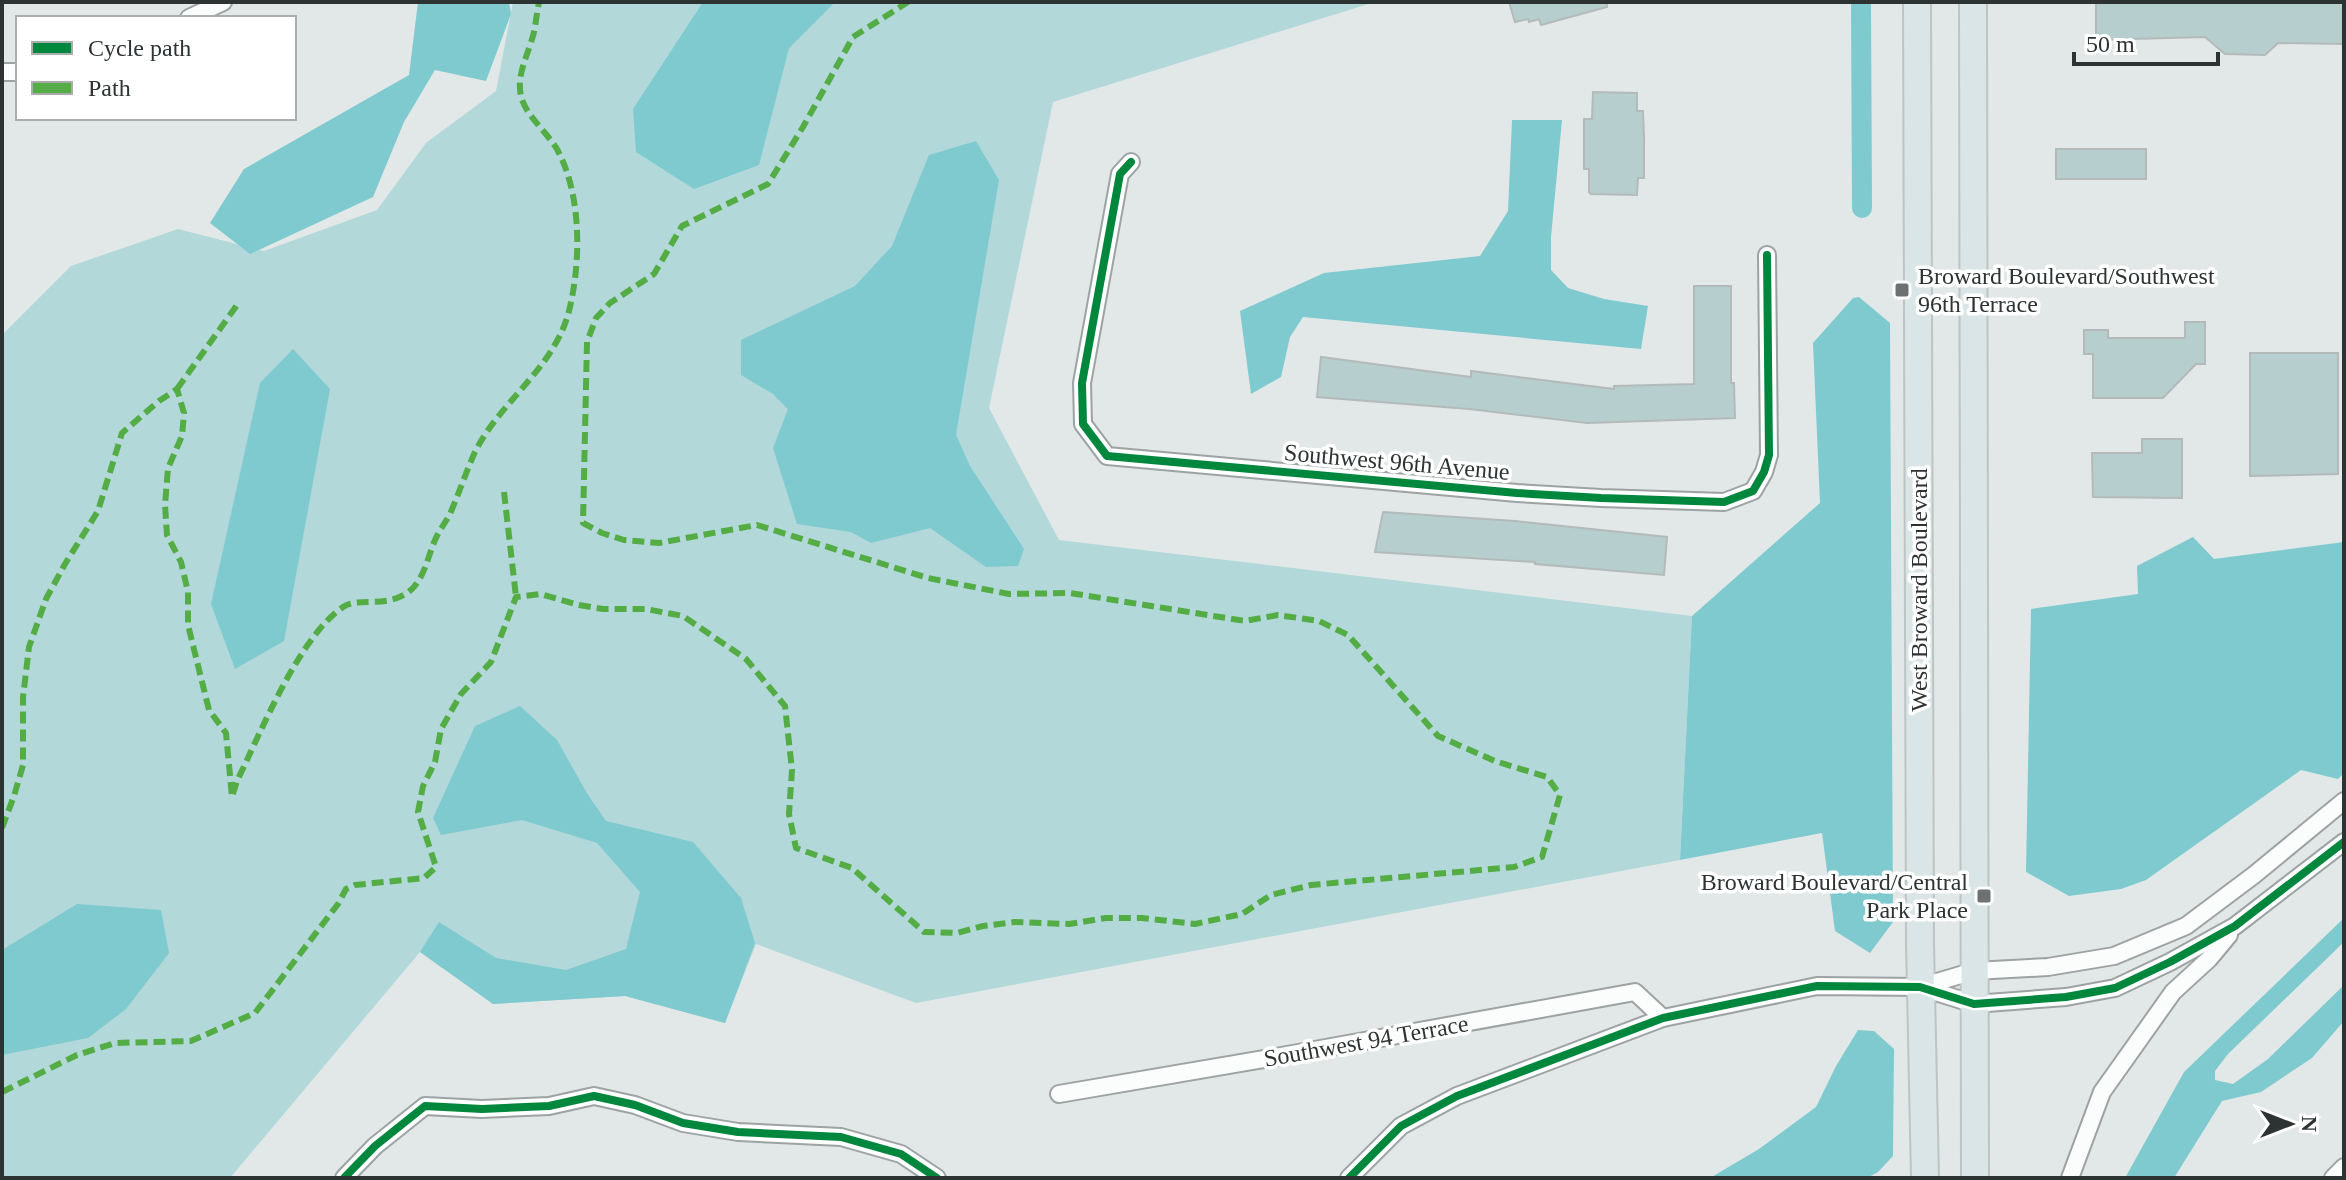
<svg xmlns="http://www.w3.org/2000/svg" width="2346" height="1180" viewBox="0 0 2346 1180" font-family="'Times New Roman',serif">
  <style>
    .green { fill: #b2d8da }
    .water { fill: #7fcacf }
    .lines { fill: none; stroke-linecap: round; stroke-linejoin: round }
    .canal { stroke: #7fcacf; stroke-width: 20 }
    .building { fill: #b7cecf; stroke: #b4baba; stroke-width: 2 }
    .minor-casing { stroke: #9da2a2; stroke-width: 20 }
    .primary-casing { stroke: #bfc3c3; stroke-width: 30 }
    .minor { stroke: #fbfcfc; stroke-width: 16 }
    .primary { stroke: #d9e5e6; stroke-width: 26 }
    .quiet { stroke: #54ac45; stroke-width: 6; stroke-dasharray: 12 6; stroke-linecap: butt }
    .cycleway-casing { stroke: #fff; stroke-width: 13 }
    .cycleway { stroke: #00873e; stroke-width: 8 }
    .poi-dot { fill: #6c7272; stroke: #fff; stroke-width: 3 }
    .labels { text-anchor: middle; dominant-baseline: central; stroke-width: 7; stroke-linejoin: round; paint-order: stroke }
    .poi-label { font-size: 24px; fill: #2d3333; stroke: #fff; text-anchor: start }
    .street-label { font-size: 24px; fill: #2d3333; stroke: #fff }
  </style>
  <rect width="100%" height="100%" fill="#e2e8e8"/>
  <!-- green -->
  <path class="green" d="M513,2h862l-322,100 -64,306 70,132 633,76 -12,244 -764,143 -160,-59 -31,79 -100,-27 -132,8 -73,-52 -190,226h-228v-843l69,-69 107,-37 86,22 113,-41 49,-67 70,-52z"/>
  <!-- water -->
  <g class="water">
    <path d="M418,2h91l2,12 -25,67 -51,-11 -31,52 -31,75 -123,57 -40,-31 34,-54 165,-94z"/>
    <path d="M703,2h132l-46,46 -30,117 -65,24 -58,-37 -3,-43z"/>
    <path d="M1512,120h50l-11,117v33l17,18 36,11 44,7 -7,43 -338,-32 -13,20 -9,40 -30,17 -11,-83 84,-38 156,-17 28,-45z"/>
    <path d="M976,141l23,39 -43,255 14,31 54,83 -6,17 -32,1 -56,-39 -59,15 -20,-11 -54,-8 -24,-76 15,-39 -15,-15 -32,-19v-35l114,-54 37,-40 37,-91z"/>
    <path d="M1859,297l31,26 3,599 -23,31 -35,-22 -13,-98 -142,27 12,-244 128,-113 -7,-160 40,-45z"/>
    <path d="M293,349l37,40 -46,252 -49,28 -24,-65 49,-221z"/>
    <path d="M2193,537l21,22 130,-17v231l-6,6 -37,-9 -155,110 -25,9 -52,7 -43,-24 5,-263 107,-15 -1,-28z"/>
    <path d="M520,706l37,34 31,55 18,26 87,21 48,56 14,45 -30,80 -100,-27 -132,8 -73,-52 19,-30 57,36 70,12 60,-21 14,-57 -43,-49 -75,-23 -81,15 -8,-17 42,-92z"/>
    <path d="M77,904l84,6 8,43 -43,56 -38,29 -86,17v-105z"/>
    <path d="M2344,918v24l-116,112 -13,17v9l18,4 35,-25 76,-74v36l-32,37 -51,34 -39,9 -48,77h-49l59,-106z"/>
    <path d="M1858,1030l16,1 20,18 -1,107 -15,16 -11,6h-157l49,-29 57,-42 20,-41z"/>
  </g>
  <g class="lines">
    <!-- canal -->
    <path class="canal" d="M1861,2l1,206"/>
  </g>
  <!-- building -->
  <g class="building">
    <path d="M1509,2h98v5l-66,18 -2,-6 -10,3 -1,-3 -13,3z"/>
    <path d="M2096,2h248v42l-66,-1 -13,12 -40,-1 -20,-17 -109,3z"/>
    <path d="M1593,92l44,1v18h6l1,27v40h-6l-1,17 -46,-1 -2,-2v-23h-5v-50h8z"/>
    <rect x="2056" y="149" width="90" height="30"/>
    <path d="M1694,286h37v97h3l1,35 -148,5 -118,-14 -152,-12 4,-40 150,20v-6l143,18v-3l80,-2z"/>
    <path d="M2185,322h20v42h-9l-33,34h-70v-44h-9v-24h24v8h77z"/>
    <path d="M2250,353h88v121l-88,2z"/>
    <path d="M2142,439h40v59l-89,-1 -1,-44h50z"/>
    <path d="M1383,512l132,9 152,16 -3,38 -129,-11v-2l-160,-10z"/>
  </g>
  <g class="lines">
    <!-- minor casing -->
    <g class="minor-casing">
      <g id="minor">
        <path d="M189,18l34,-16"/>
        <path d="M2,72h16"/>
        <path d="M1131,162l-11,12 -38,209 1,41 24,32 410,37 84,5 123,4 29,-11 11,-19 5,-17 -2,-200"/>
        <path d="M1920,987l54,-16 74,-4 66,-11 72,-30 68,-51 90,-74"/>
        <path d="M1059,1094l228,-39 348,-63 28,26"/>
        <path d="M344,1178l31,-32 50,-40 57,3 67,-3 45,-10 41,9 48,18 55,9 103,5 60,17 36,24"/>
        <path d="M1349,1178l52,-52 56,-30 206,-78 154,-32 103,1 54,17 92,-7 49,-9 55,-26 65,-36 109,-84"/>
        <path d="M2070,1178l32,-86 71,-100 36,-33 20,-24"/>
        <path d="M2333,1178l11,-11"/>
      </g>
    </g>
    <!-- primary casing -->
    <g class="primary-casing">
      <g id="primary">
        <path d="M1917,2l3,942 5,234"/>
        <path d="M1973,2l2,1176"/>
      </g>
    </g>
    <!-- minor -->
    <use href="#minor" class="minor"/>
    <!-- primary -->
    <use href="#primary" class="primary"/>
    <!-- quiet -->
    <g class="quiet">
      <path d="M177,389l60,-84"/>
      <path d="M504,492l12,105"/>
      <path d="M2,828l12,-32 9,-31v-68l6,-50 17,-48 19,-35 33,-53 24,-78 37,-32 18,-12 7,24 -2,23 -14,32 -3,37 2,30 14,27 7,30v33l21,85 17,23 6,64 5,-16c24,-49 62,-144 106,-174 16,-11 46,3 69,-18 13,-13 16,-33 23,-49 4,-9 10,-17 15,-26 9,-21 16,-42 25,-62 25,-51 79,-83 94,-141 12,-48 13,-114 -11,-160 -9,-17 -33,-36 -37,-55 -5,-22 8,-43 13,-64 2,-10 3,-20 5,-30"/>
      <path d="M2,1092l75,-37 38,-12 76,-2 64,-28 83,-109 8,-15 9,-4 69,-7 12,-11 -18,-55 5,-26 12,-24 6,-33 20,-35 30,-32 25,-65 24,-3 39,11 24,4h43l37,7 63,43 39,47 7,64 -3,44 7,34 56,20 72,64 33,1 26,-7 32,-4 54,2 37,-6h36l53,6 47,-10 29,-19 40,-10 203,-18 28,-10 18,-62 -13,-18 -52,-16 -57,-25 -90,-101 -29,-14 -41,-6 -33,6 -175,-28 -61,1 -81,-16 -171,-53 -98,18 -35,-3 -22,-7 -19,-10 4,-181 9,-24 14,-15 44,-29 28,-48 86,-42 35,-57 50,-90 55,-35"/>
    </g>
    <!-- cycleway casing -->
    <g class="cycleway-casing">
      <g id="cycleway">
        <path d="M1131,162l-11,12 -38,209 1,41 24,32 410,37 84,5 123,4 29,-11 11,-19 5,-17 -2,-200"/>
        <path d="M344,1178l31,-32 50,-40 57,3 67,-3 45,-10 41,9 48,18 55,9 103,5 60,17 36,24"/>
        <path d="M1349,1178l52,-52 56,-30 206,-78 154,-32 103,1 54,17 92,-7 49,-9 55,-26 65,-36 109,-84"/>
      </g>
    </g>
    <!-- cycleway -->
    <use href="#cycleway" class="cycleway"/>
  </g>
  <!-- markers -->
  <g class="poi-dot">
    <rect x="1894" y="282" width="16" height="16" rx="4"/>
    <rect x="1976" y="888" width="16" height="16" rx="4"/>
  </g>
  <g class="labels">
    <!-- poi labels -->
    <g class="poi-label">
      <text x="1918" y="276">Broward Boulevard/Southwest<tspan x="1918" dy="28">96th Terrace</tspan></text>
      <text x="1968" y="882" text-anchor="end">Broward Boulevard/Central<tspan x="1968" dy="28">Park Place</tspan></text>
    </g>
    <!-- street labels -->
    <g class="street-label">
      <text transform="translate(1397 462) rotate(5)">Southwest 96th Avenue</text>
      <text transform="translate(1919 590) rotate(-90)">West Broward Boulevard</text>
      <text transform="translate(1366 1041) rotate(-10)">Southwest 94 Terrace</text>
    </g>
  </g>
  <!-- border -->
  <rect width="2346" height="1180" fill="none" stroke="#2d3333" stroke-width="8"/>
  <!-- legend -->
  <rect x="16" y="16" width="280" height="104" fill="#ffffff" stroke="#abadad" stroke-width="2"/>
  <rect x="32" y="42" width="40" height="12" fill="#00873e" stroke="#abadad" stroke-width="2"/>
  <text x="88" y="56" font-size="24" fill="#2d3333">Cycle path</text>
  <rect x="32" y="82" width="40" height="12" fill="#54ac45" stroke="#abadad" stroke-width="2"/>
  <text x="88" y="96" font-size="24" fill="#2d3333">Path</text>
  <!-- north arrow -->
  <g transform="translate(2290 1124) rotate(90)" stroke="#ffffff" stroke-width="6" paint-order="stroke">
  <path d="M0-6L14 30L0 20L-14 30Z" fill="#2d3333"/>
  <text y="-12" font-size="22" font-weight="bold" text-anchor="middle" fill="#2d3333">N</text>
  </g>
  <!-- scale -->
  <path d="M2074 52v12h144v-12" fill="none" stroke="#2d3333" stroke-width="4"/>
  <text x="2086" y="52" font-size="24" fill="#2d3333" stroke="#ffffff" stroke-width="6" paint-order="stroke">50 m</text>
</svg>
